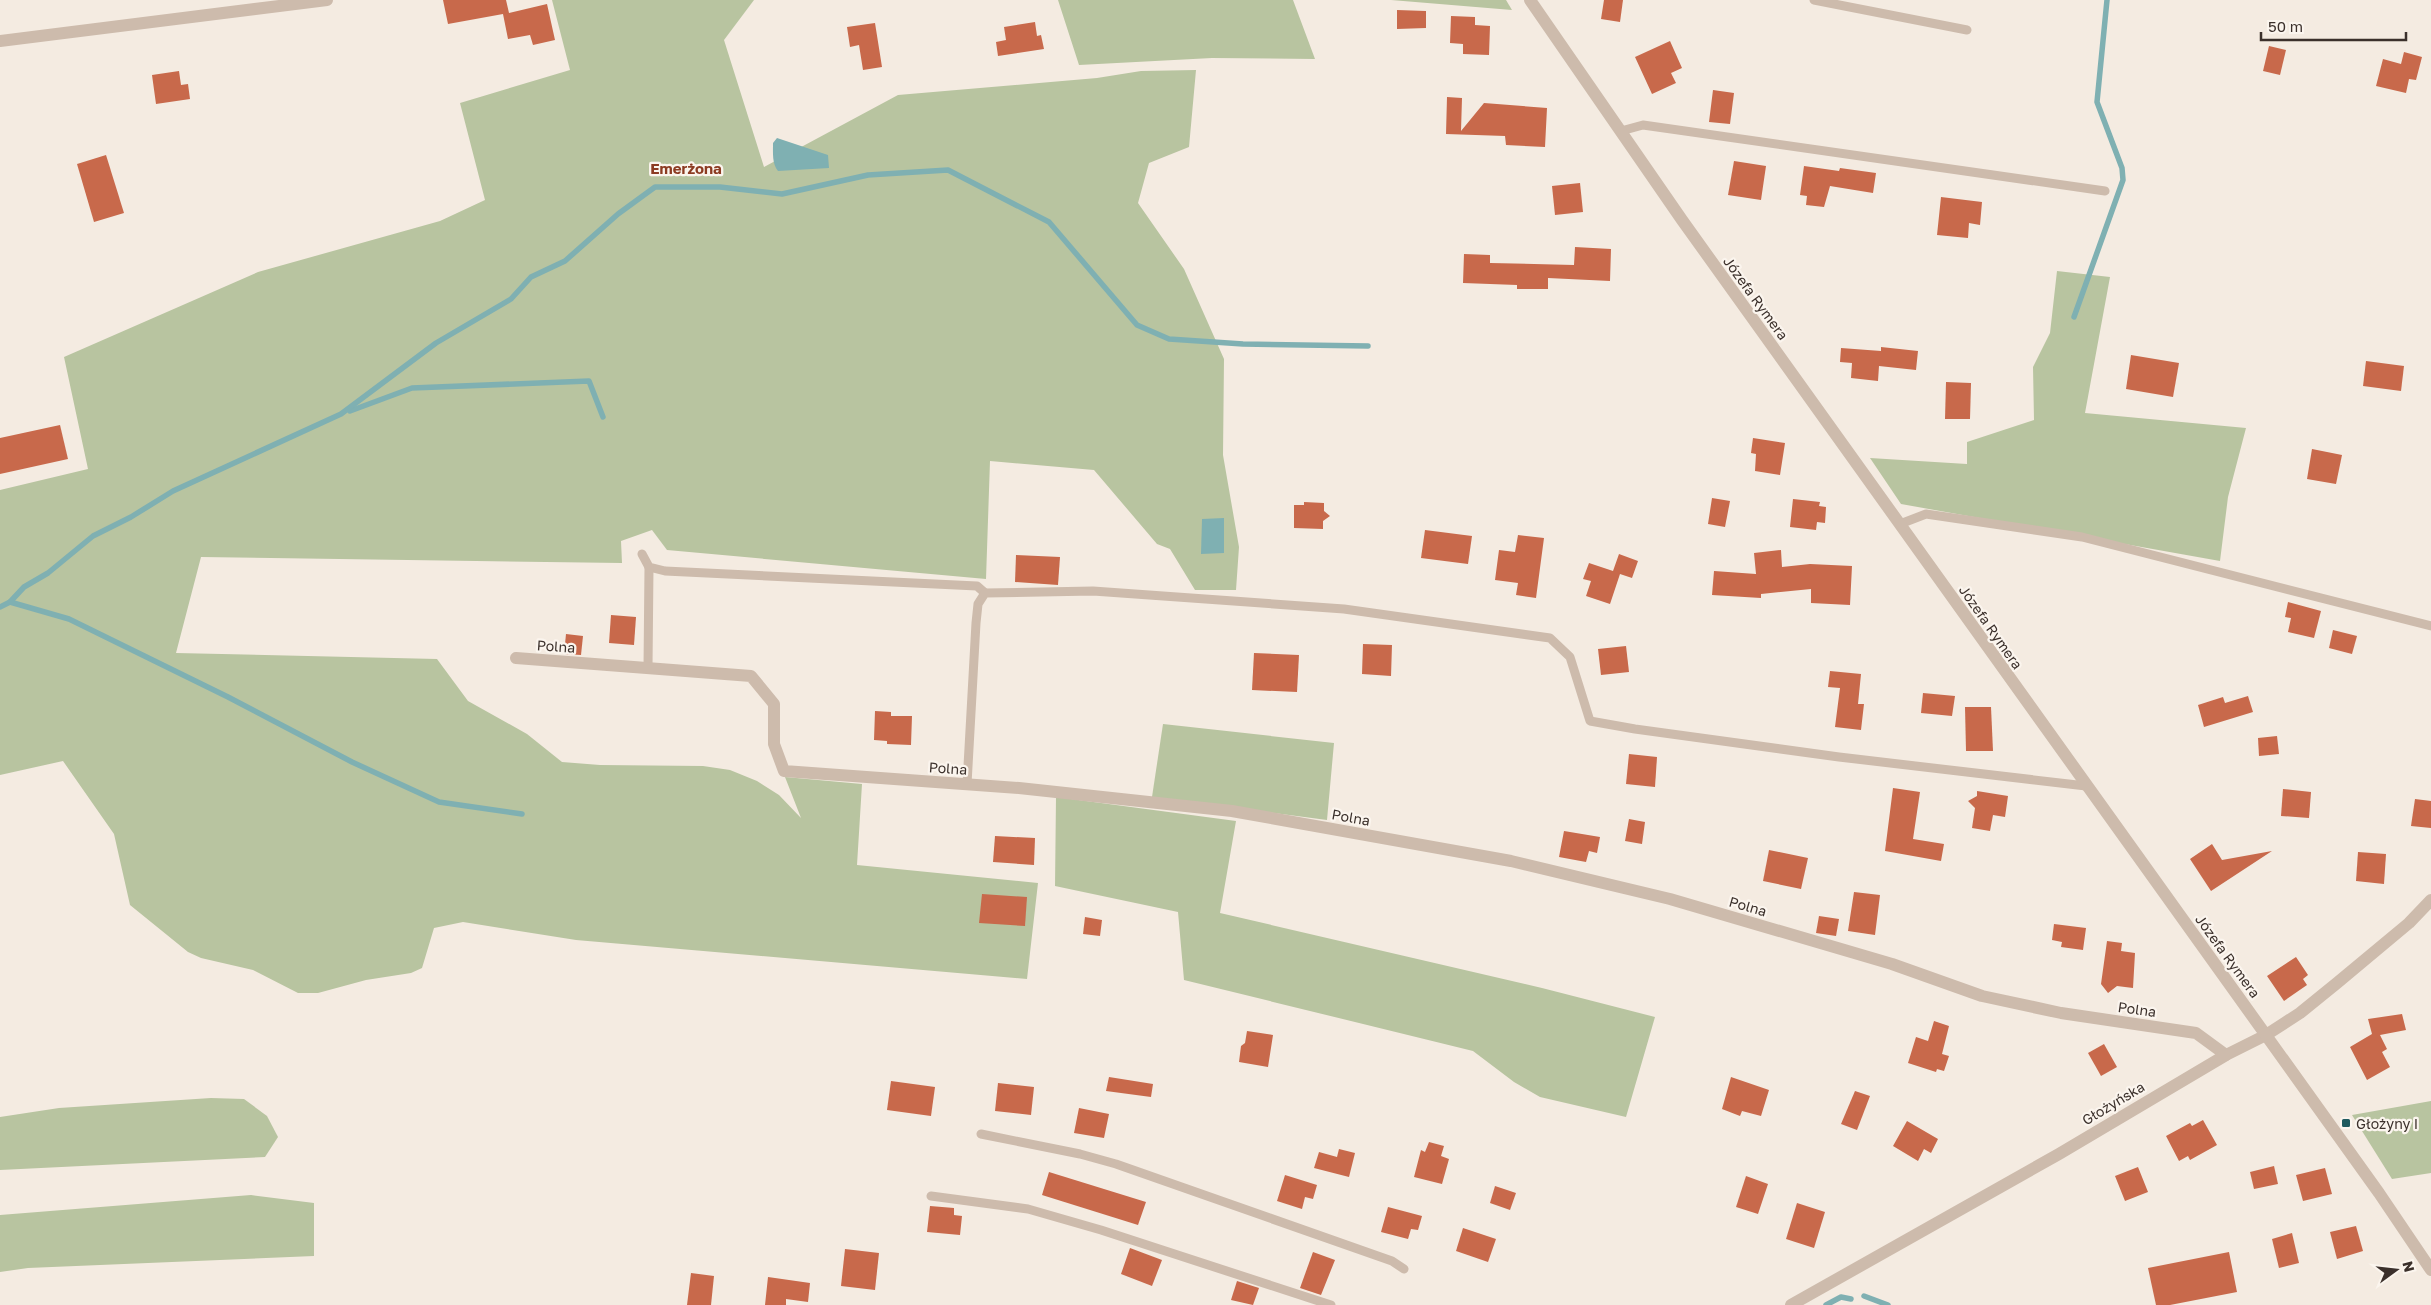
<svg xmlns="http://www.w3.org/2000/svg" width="2431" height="1305" viewBox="0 0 2431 1305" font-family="'Golos Text',sans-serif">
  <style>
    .green { fill: #b8c4a0 }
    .water { fill: #7fb0b2 }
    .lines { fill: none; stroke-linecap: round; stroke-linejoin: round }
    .stream { stroke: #7fb0b2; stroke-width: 5.5 }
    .building { fill: #c8694b }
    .service { stroke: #cdbbac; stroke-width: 9 }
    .minor { stroke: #cdbbac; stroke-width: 12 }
    .tertiary { stroke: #cdbbac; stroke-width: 12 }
    .poi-dot { fill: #1f5a5e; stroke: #fbf5ee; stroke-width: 2 }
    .labels { text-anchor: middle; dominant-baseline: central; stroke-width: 4.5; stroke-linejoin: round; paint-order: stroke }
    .street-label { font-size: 14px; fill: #3b302b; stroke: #fbf5ee }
    .poi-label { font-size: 14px; fill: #3b302b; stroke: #fbf5ee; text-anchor: start }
    .neighbourhood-label { font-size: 15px; font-weight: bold; fill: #8c3b22; stroke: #fbf5ee }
  </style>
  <rect width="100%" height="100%" fill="#f4ebe1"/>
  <!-- green -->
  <g class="green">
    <path d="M552,0h202l-30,40 40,127 134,-72 199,-17 44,-7 55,-1 -7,77 -40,16 -11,40 46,66 40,90 -1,96 16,92 -3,43h-41l-25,-41 -13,-5 -63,-74 -104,-9 -4,118 -319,-29 -15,-20 -31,11 1,22 -421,-6 -25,96 261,6 31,42 59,33 35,28 38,3 103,1 27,4 27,11 22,14 22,23 -16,-41 77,7 -5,81 181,18 -11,96 -451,-39 -113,-18 -29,6 -12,40 -11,5 -45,7 -48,13h-20l-45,-23 -52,-12 -13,-6 -58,-47 -16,-71 -51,-73 -63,14v-285l88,-21 -24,-112 194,-85 182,-51 45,-21 -25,-97 110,-33z"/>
    <path d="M1058,0h235l22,59 -103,-1 -133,7z"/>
    <path d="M1392,0h114l6,10 -121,-10z"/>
    <path d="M2057,271l53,6 -25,136 161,15 -18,69 -8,64 -319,-57 -31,-46 97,6v-22l67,-22 -1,-53 17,-34z"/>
    <path d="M1163,724l171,19 -7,77 -175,-23z"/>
    <path d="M1056,797l180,24 -16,92 322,75 113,29 -29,100 -86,-20 -26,-15 -41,-31 -289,-71 -6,-68 -123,-26z"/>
    <path d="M211,1098l33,1 23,17 11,21 -13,20 -265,13v-53l59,-9z"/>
    <path d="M2431,1101v72l-39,6 -40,-64z"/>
    <path d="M251,1195l63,8v53l-286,12 -28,4v-57z"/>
  </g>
  <!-- water -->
  <g class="water">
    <path d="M777,138l51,17 1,13 -51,3c-6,-7 -5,-18 -5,-28z"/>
    <path d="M1224,518v35l-23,1 1,-35z"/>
  </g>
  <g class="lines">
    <!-- stream -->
    <g class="stream">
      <path d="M2074,317l49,-137 -1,-12 -25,-66 10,-102"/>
      <path d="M350,411l62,-23 177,-7 14,36"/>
      <path d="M10,602l59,17 159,78 124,65 87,40 83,12"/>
      <path d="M0,607l10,-5 14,-15 24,-14 45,-37 38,-19 42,-26 168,-77 95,-71 75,-44 20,-22 34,-16 53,-47 37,-27h65l62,7 86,-19 80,-5 101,52 88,103 32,14 74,5 125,2"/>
      <path d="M1864,1296l24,9"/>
      <path d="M1826,1305l15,-8 10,2"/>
    </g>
  </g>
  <!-- building -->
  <g class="building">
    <path d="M443,0h63l3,13 38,-9 8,36 -22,5 -3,-10 -22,4 -5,-25 -55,10z"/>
    <path d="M1604,0h19l-3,22 -19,-3z"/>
    <path d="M1397,10l29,1v17l-29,1z"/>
    <path d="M1451,16l24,1v8l15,1 -1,29 -26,-1v-10l-13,-1z"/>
    <path d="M1035,22l2,14 4,-1 3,14 -46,7 -2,-14 10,-2 -2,-13z"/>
    <path d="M875,23l7,44 -19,3 -4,-25 -9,2 -3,-20z"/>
    <path d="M1670,41l12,27 -11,5 5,10 -24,11 -17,-37z"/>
    <path d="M2269,46l17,4 -6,25 -17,-4z"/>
    <path d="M2404,52l18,5 -6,23 -7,-1 -3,14 -30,-7 7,-27 18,5z"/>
    <path d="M179,71l2,14 7,-1 2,15 -34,5 -4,-29z"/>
    <path d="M1713,90l21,3 -4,31 -21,-2z"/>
    <path d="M1447,97l15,1 -1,33 23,-28 63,5 -2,39 -39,-2 -1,-9 -59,-2z"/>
    <path d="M106,155l18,58 -30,9 -17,-58z"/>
    <path d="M1734,161l32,5 -5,34 -33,-5z"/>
    <path d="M1804,166l35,5 1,-3 36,5 -3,20 -43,-7 -6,21 -18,-2 1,-9 -7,-1z"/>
    <path d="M1580,183l3,29 -28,3 -3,-29z"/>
    <path d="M1941,197l41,5 -2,23 -11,-2 -1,15 -31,-3z"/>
    <path d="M1575,247l36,2 -1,32 -62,-3v11h-31v-4l-54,-2 1,-29 26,1v8l84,2z"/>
    <path d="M1881,347l37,4 -2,19 -37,-4 -1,15 -27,-3 1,-15 -12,-1 1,-14 40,3z"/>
    <path d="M2131,355l48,8 -6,34 -47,-8z"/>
    <path d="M2366,361l38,5 -3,25 -38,-5z"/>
    <path d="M1946,382l25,1 -1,36h-25z"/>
    <path d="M60,425l8,34 -68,15v-36z"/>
    <path d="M1753,438l32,5 -5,32 -25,-4 1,-17 -5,-1z"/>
    <path d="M2312,449l30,6 -6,29 -29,-5z"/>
    <path d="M1712,498l18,3 -5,26 -17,-3z"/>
    <path d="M1793,499l27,3 -1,4 7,1 -1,16 -8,-1 -1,8 -26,-3z"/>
    <path d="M1304,502l20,1v8l6,5 -7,5v8l-29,-1v-23h10z"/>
    <path d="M1425,530l47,6 -4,28 -47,-6z"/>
    <path d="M1518,535l26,3 -8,60 -20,-3 2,-12 -23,-3 4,-30 16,2z"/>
    <path d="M1781,550l1,17 28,-3 42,2 -2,39 -39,-2v-14l-50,5v4l-49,-3 2,-24 42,3 -2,-21z"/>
    <path d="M1619,554l19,7 -6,17 -12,-4 -10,30 -24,-8 5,-15 -8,-2 6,-16 24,8z"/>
    <path d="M1016,555l44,2 -2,28 -43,-3z"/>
    <path d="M2288,602l33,9 -7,27 -26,-6 3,-14 -6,-1z"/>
    <path d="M611,615l25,2 -2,28 -25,-2z"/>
    <path d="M2333,630l24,6 -5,18 -23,-6z"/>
    <path d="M566,634l17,2 -2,19 -17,-1z"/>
    <path d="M1363,644l29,1 -1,31 -29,-2z"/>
    <path d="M1626,646l3,26 -28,3 -3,-26z"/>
    <path d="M1254,653l45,2 -2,37 -45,-2z"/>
    <path d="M1830,671l31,3 -3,30h6l-3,26 -26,-3 5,-39 -12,-1z"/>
    <path d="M1923,693l32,3 -3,20 -31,-3z"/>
    <path d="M2248,696l5,16 -49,15 -6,-22 25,-8 2,6z"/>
    <path d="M1965,707h26l2,44h-27z"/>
    <path d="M875,711l16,1v4h21l-1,29 -24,-1v-3l-13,-1z"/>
    <path d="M2277,736l2,18 -20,2 -1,-18z"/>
    <path d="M1629,754l28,3 -2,30 -29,-3z"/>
    <path d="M1893,788l27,4 -7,47 31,5 -3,17 -56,-10z"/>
    <path d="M2283,789l28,3 -2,26 -28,-2z"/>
    <path d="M1977,791l31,5 -3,21 -12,-2 -3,16 -18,-3 3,-20 -7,-7 9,-5z"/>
    <path d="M2415,799l16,2v27l-20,-2z"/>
    <path d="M1629,819l16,3 -3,22 -17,-3z"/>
    <path d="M1564,831l36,6 -3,16 -8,-2 -3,11 -27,-5z"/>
    <path d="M995,836l40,2 -1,27 -41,-3z"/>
    <path d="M2212,844l10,16 50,-9 -61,40 -21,-32z"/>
    <path d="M1769,850l39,8 -7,31 -38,-8z"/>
    <path d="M2358,852l28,2 -2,30 -28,-3z"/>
    <path d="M1854,892l26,3 -5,40 -27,-4z"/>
    <path d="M982,894l45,3 -2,29 -46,-3z"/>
    <path d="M1819,916l20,3 -3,17 -20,-3z"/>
    <path d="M1085,917l17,3 -2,16 -17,-2z"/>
    <path d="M2054,924l32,4 -3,22 -22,-3 1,-5 -10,-2z"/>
    <path d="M2107,941l15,2 -1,8 14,2 -2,35 -16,-2 -9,7 -7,-9z"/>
    <path d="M2296,957l12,18 -5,4 4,6 -23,16 -17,-25z"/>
    <path d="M2402,1014l4,16 -26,5 7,14 -5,3 8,15 -23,13 -17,-33 22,-13 -4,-15z"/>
    <path d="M1934,1021l15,5 -7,28 7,2 -5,15 -7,-2 -1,3 -28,-9 8,-26 12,4z"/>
    <path d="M1247,1031l26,4 -5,32 -29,-5 2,-16 4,-3z"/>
    <path d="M2104,1044l13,23 -16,9 -13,-23z"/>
    <path d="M1109,1077l44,7 -2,13 -45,-6z"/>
    <path d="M1731,1077l38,13 -8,26 -19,-5 -2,5 -18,-7z"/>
    <path d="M891,1081l44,6 -4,29 -44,-6z"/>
    <path d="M998,1083l36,4 -3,28 -36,-4z"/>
    <path d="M1855,1091l15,5 -13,34 -16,-6z"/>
    <path d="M1079,1108l30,6 -5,24 -30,-5z"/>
    <path d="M2203,1120l14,25 -27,15 -2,-4 -9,5 -13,-25 24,-13 2,3z"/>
    <path d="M1907,1121l31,18 -7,14 -7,-4 -6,12 -25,-15z"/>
    <path d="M1429,1142l15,4 -3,10 8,3 -7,25 -28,-7 7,-27 4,2z"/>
    <path d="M1339,1149l16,4 -6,24 -35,-9 5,-16 18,5z"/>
    <path d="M2274,1166l4,18 -24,5 -4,-17z"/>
    <path d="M2138,1167l10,25 -23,9 -10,-25z"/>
    <path d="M2325,1168l7,26 -29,7 -7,-26z"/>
    <path d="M1049,1172l97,30 -8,23 -96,-30z"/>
    <path d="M1285,1175l32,10 -4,14 -8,-2 -3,12 -25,-8z"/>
    <path d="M1746,1176l22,8 -10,30 -22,-7z"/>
    <path d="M1495,1186l21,7 -6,17 -20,-7z"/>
    <path d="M1797,1203l28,9 -11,36 -28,-9z"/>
    <path d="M930,1206l24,2v7l8,1 -2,19 -33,-3z"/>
    <path d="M1388,1207l34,9 -4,14 -7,-1 -3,10 -27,-7z"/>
    <path d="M2356,1226l7,25 -26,8 -7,-27z"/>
    <path d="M1463,1228l33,11 -8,23 -32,-11z"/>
    <path d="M2292,1233l7,30 -20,5 -7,-29z"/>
    <path d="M1130,1248l32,12 -10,26 -31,-12z"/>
    <path d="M845,1249l34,4 -4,37 -34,-4z"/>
    <path d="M1313,1252l22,8 -14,35 -21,-7z"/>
    <path d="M2229,1252l8,40 -67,13h-14l-8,-37z"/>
    <path d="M691,1273l23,3 -3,29h-24z"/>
    <path d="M768,1277l42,6 -2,19 -22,-3v6h-21z"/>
    <path d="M1237,1281l22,7 -6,17 -22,-5z"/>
  </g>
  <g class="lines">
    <!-- service -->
    <g class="service">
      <path d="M1814,0l153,30"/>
      <path d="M1621,131l22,-6 462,66"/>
      <path d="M1900,524l26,-10 156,23 349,89"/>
      <path d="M642,554l7,13 16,4 291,14 21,1 8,7"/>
      <path d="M648,667l1,-100"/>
      <path d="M967,784l9,-161 2,-19 7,-11 108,-2 251,18 206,29 20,19 20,64 45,8 204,28 247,29"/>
      <path d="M981,1134l99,20 36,10 276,97 12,8"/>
      <path d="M931,1196l97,13 73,21 230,75"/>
    </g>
    <!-- minor -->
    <g class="minor">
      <path d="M516,658l235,18 23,28v40l10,27 235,17 213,23 279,50 159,38 222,65 90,32 79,17 135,20 30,22"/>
      <path d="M1791,1305l268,-151 167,-99 40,-20 34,-22 37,-30 72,-60 22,-23"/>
    </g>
    <!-- tertiary -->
    <g class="tertiary">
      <path d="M1530,0l152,220 697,973 52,77"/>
      <path d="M0,41l327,-41"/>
    </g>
  </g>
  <!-- markers -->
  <rect class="poi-dot" x="2341" y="1118" width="10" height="10" rx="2.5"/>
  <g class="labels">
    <!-- street labels -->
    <g class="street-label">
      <text transform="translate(1756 298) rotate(54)">Józefa Rymera</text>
      <text transform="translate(1991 627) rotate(55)">Józefa Rymera</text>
      <text transform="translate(556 646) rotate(4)">Polna</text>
      <text transform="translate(948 768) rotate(4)">Polna</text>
      <text transform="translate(1351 817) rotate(10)">Polna</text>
      <text transform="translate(1748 906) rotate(16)">Polna</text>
      <text transform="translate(2228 956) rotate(54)">Józefa Rymera</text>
      <text transform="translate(2137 1009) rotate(8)">Polna</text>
      <text transform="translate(2113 1103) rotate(-31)">Głożyńska</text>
    </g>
    <!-- poi labels -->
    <g class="poi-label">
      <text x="2356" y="1123">Głożyny I</text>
    </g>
    <!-- neighbourhood labels -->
    <g class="neighbourhood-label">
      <text x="686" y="168">Emerżona</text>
    </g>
  </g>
  <!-- north arrow -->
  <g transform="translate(2396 1270) rotate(75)" stroke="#fbf5ee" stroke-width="4" paint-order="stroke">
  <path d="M0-4L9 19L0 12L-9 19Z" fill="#3b302b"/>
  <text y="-8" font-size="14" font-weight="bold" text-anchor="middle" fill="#3b302b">N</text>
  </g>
  <!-- scale -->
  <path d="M2261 32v8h145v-8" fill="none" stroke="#3b302b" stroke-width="2.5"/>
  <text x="2268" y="32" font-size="15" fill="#3b302b" stroke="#fbf5ee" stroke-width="4" paint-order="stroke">50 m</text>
</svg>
